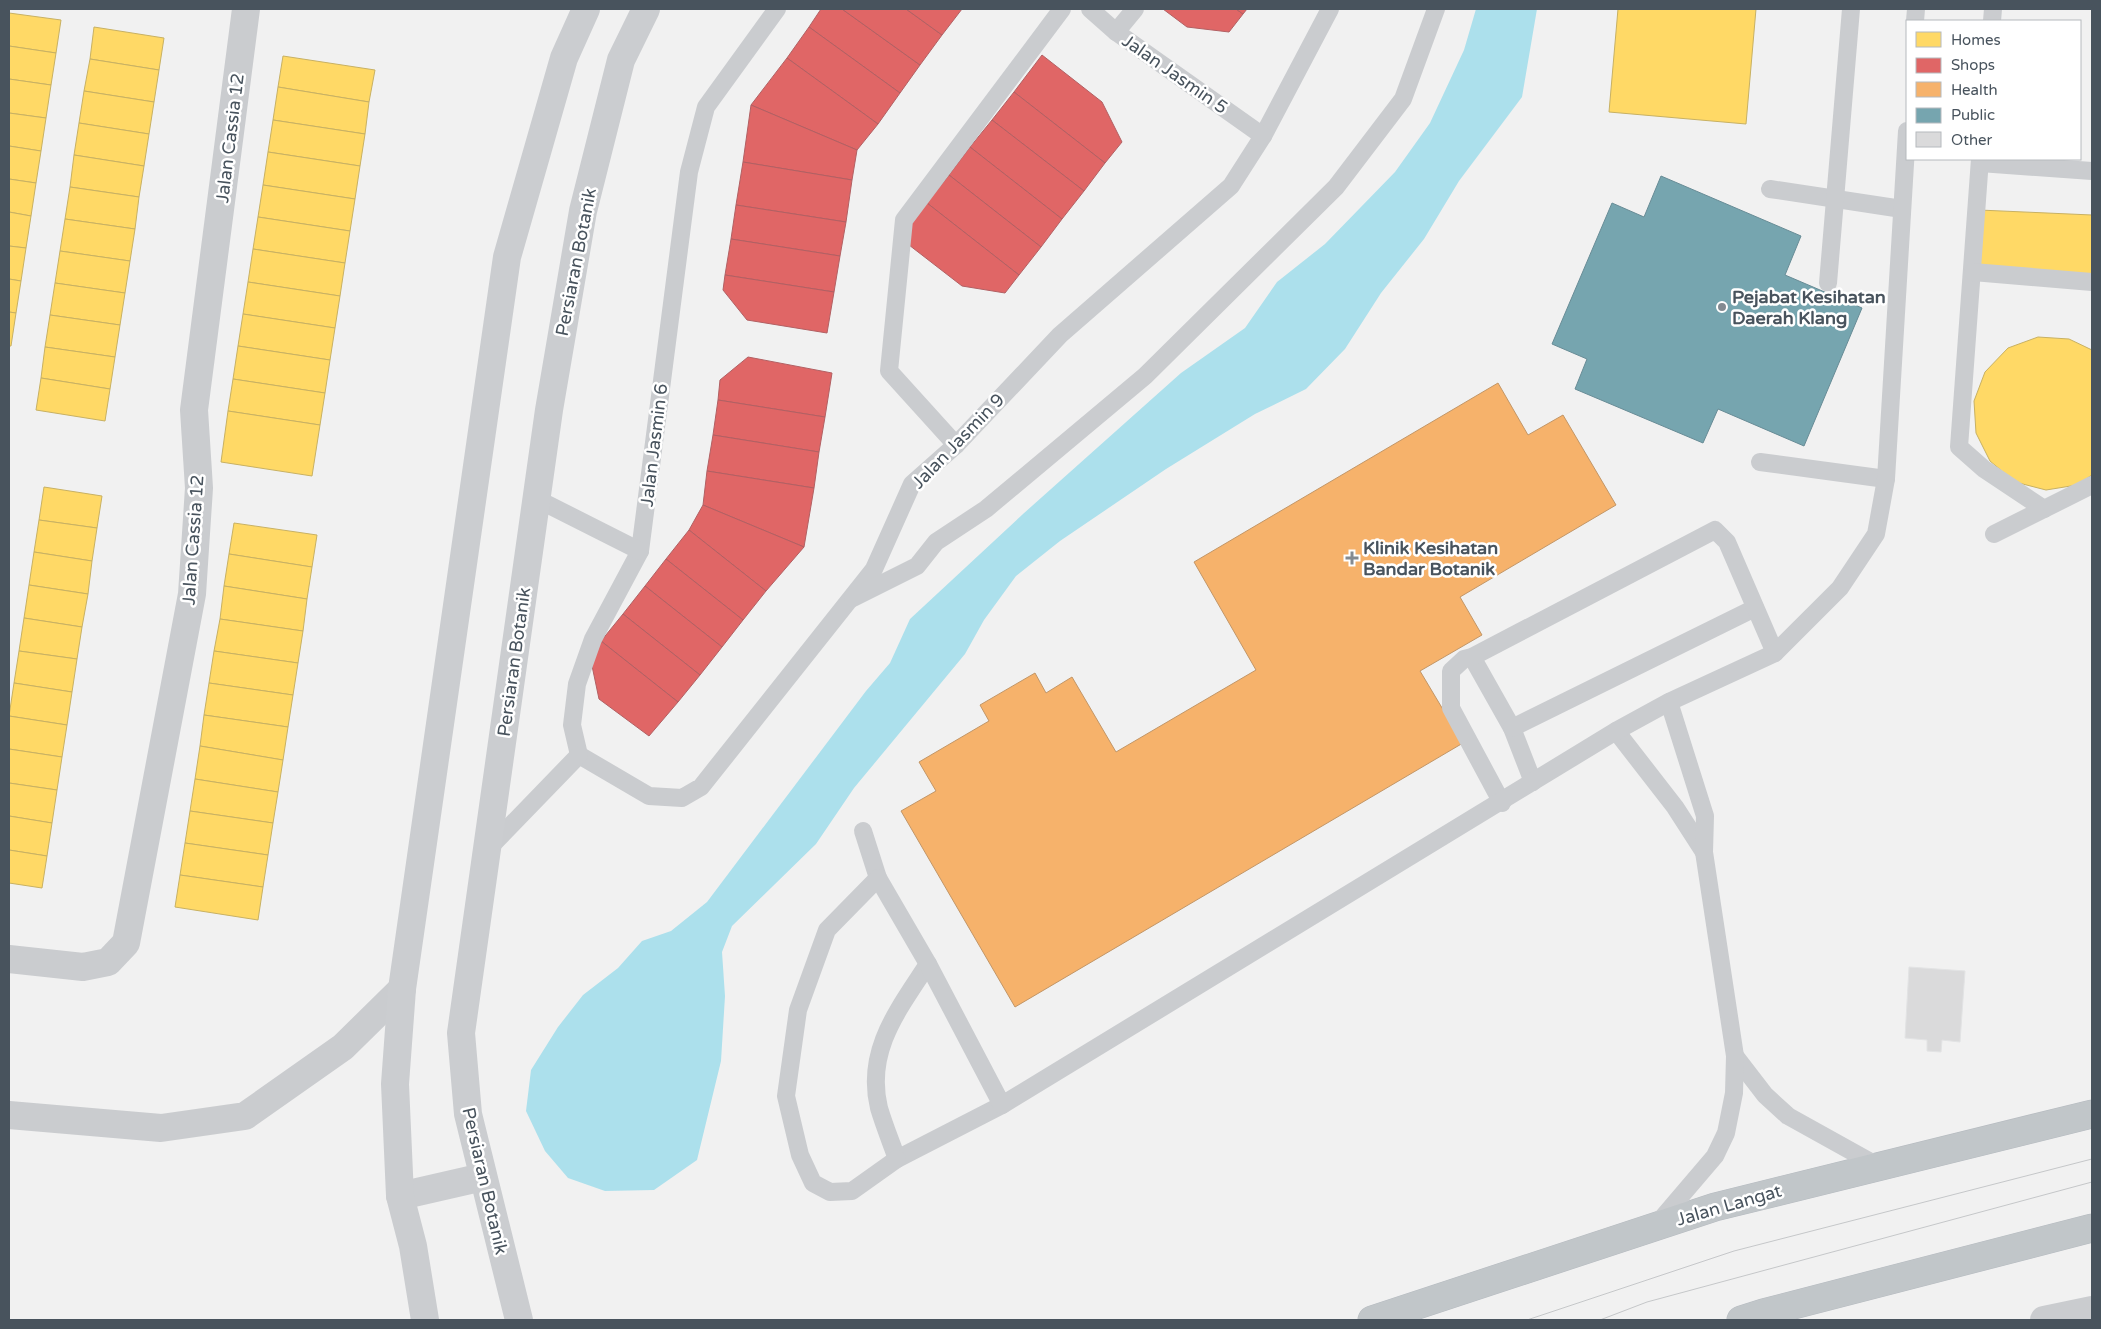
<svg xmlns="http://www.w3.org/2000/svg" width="2101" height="1329" viewBox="0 0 2101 1329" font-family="'Varela Round',sans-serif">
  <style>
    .water { fill: #ace0ec }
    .homes { fill: #ffd966; stroke: #c8b163 }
    .shops { fill: #e06666; stroke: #b26063 }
    .health { fill: #f6b26b; stroke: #c29667 }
    .public { fill: #76a5af; stroke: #688c96 }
    .building { fill: #dadadb; stroke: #e2e3e4 }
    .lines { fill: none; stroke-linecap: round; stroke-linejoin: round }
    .trunk-casing { stroke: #b6bbc0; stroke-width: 29 }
    .service { stroke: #cacccf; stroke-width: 18 }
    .minor { stroke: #cacccf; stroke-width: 28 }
    .secondary { stroke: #cbcdd0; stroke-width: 28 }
    .trunk { stroke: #c1c6c9; stroke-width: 28 }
    .tram { stroke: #c5c7c9; stroke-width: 1 }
    .poi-dot { fill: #838a91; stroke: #fff; stroke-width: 2 }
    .labels { text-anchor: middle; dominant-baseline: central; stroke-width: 5; stroke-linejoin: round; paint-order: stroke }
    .street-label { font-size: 18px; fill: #48535d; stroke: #fff }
    .poi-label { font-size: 18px; font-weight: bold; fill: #48535d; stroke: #fff; text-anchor: start }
  </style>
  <rect width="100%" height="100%" fill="#f1f1f1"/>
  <!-- water -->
  <path class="water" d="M1476,9h61l-15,88 -63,84 -35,58 -43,54 -36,56 -39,40 -51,25 -89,55 -106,72 -44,35 -32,44 -19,34 -111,134 -38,56 -84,82 -10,26 3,44 -4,65 -24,99 -43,30 -49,1 -37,-13 -23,-27 -19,-40 5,-41 27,-43 25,-32 35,-27 24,-27 29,-10 36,-29 159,-211 24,-28 20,-44 113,-105 158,-141 64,-45 32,-46 48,-38 70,-72 35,-49 34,-73z"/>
  <!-- homes -->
  <g class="homes">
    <path d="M1618,9h138l-10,115 -137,-12z"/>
    <path d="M9,13l52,7 -5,33 -47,-7z"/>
    <path d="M94,27l70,11 -5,32 -69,-11z"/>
    <path d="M9,46l47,7 -5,32 -42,-6z"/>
    <path d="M283,56l92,14 -6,32 -91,-15z"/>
    <path d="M90,59l69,11 -5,32 -70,-11z"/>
    <path d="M9,79l42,6 -5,33 -37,-5z"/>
    <path d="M278,87l91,15 -4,32 -92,-14z"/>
    <path d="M84,91l70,11 -5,32 -70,-11z"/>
    <path d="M9,113l37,5 -5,33 -32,-5z"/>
    <path d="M273,120l92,14 -5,32 -92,-14z"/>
    <path d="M79,123l70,11 -5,32 -70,-11z"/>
    <path d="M9,146l32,5 -5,32 -27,-4z"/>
    <path d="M268,152l92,14 -5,33 -92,-14z"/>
    <path d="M74,155l70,11 -5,31 -69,-10z"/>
    <path d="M9,179l27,4 -5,33 -22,-4z"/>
    <path d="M263,185l92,14 -5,32 -92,-14z"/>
    <path d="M70,187l69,10 -4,32 -70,-10z"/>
    <path d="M1979,210l113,5v64l-116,-6z"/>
    <path d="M9,212l22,4 -5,32 -17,-2z"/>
    <path d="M258,217l92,14 -5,32 -92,-14z"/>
    <path d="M65,219l70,10 -5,32 -70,-10z"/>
    <path d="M9,246l17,2 -5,33 -12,-2z"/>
    <path d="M253,249l92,14 -5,33 -92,-14z"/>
    <path d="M60,251l70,10 -5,32 -70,-10z"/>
    <path d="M9,279l12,2 -5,32 -7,-1z"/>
    <path d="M248,282l92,14 -5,32 -92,-14z"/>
    <path d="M55,283l70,10 -5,32 -70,-10z"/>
    <path d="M9,312l7,1 -5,33h-2z"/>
    <path d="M243,314l92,14 -5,32 -92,-14z"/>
    <path d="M50,315l70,10 -5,32 -70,-10z"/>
    <path d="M2038,337l31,2 23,11v125l-15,10 -31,5 -31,-8 -25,-21 -14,-28 -2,-32 11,-29 23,-24z"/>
    <path d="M238,346l92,14 -5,33 -92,-14z"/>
    <path d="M45,347l70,10 -5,32 -69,-11z"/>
    <path d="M41,378l69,11 -5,32 -69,-11z"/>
    <path d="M233,379l92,14 -5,32 -92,-14z"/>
    <path d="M228,411l92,14 -8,51 -91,-14z"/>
    <path d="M44,487l58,9 -5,32 -58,-8z"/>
    <path d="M39,520l58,8 -5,33 -58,-9z"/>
    <path d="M234,523l83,12 -5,32 -83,-13z"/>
    <path d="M34,552l58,9 -4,33 -59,-9z"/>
    <path d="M229,554l83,13 -5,32 -83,-13z"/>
    <path d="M29,585l59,9 -6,33 -58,-9z"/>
    <path d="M224,586l83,13 -4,32 -83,-12z"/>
    <path d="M24,618l58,9 -5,32 -58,-8z"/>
    <path d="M220,619l83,12 -5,32 -84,-12z"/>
    <path d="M19,651l58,8 -5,33 -58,-9z"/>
    <path d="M214,651l84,12 -5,32 -84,-12z"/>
    <path d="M14,683l58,9 -5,33 -58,-9z"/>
    <path d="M209,683l84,12 -5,32 -84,-12z"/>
    <path d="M204,715l84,12 -5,33 -83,-14z"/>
    <path d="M9,716l58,9 -5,32 -53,-8z"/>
    <path d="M200,746l83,14 -5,32 -83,-13z"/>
    <path d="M9,749l53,8 -5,33 -48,-7z"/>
    <path d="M195,779l83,13 -5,31 -83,-12z"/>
    <path d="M9,783l48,7 -5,33 -43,-7z"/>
    <path d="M190,811l83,12 -5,32 -83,-12z"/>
    <path d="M9,816l43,7 -5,33 -38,-6z"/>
    <path d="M185,843l83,12 -5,32 -83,-12z"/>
    <path d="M9,850l38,6 -5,32 -33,-5z"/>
    <path d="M180,875l83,12 -5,33 -83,-13z"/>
  </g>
  <!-- shops -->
  <g class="shops">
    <path d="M821,9h21l78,56 -20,28 -91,-66z"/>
    <path d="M842,9h64l36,26 -22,30z"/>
    <path d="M906,9h56l-20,26z"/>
    <path d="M1163,9h73l7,5 -14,18 -42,-5z"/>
    <path d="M1236,9h11l-4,5z"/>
    <path d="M809,27l91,66 -22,31 -91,-66z"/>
    <path d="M1042,55l60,47 20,40 -17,21 -91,-71z"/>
    <path d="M787,58l91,66 -21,26 -106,-45z"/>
    <path d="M1014,92l91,71 -21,28 -92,-71z"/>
    <path d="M751,105l106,45 -5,30 -109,-18z"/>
    <path d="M992,120l92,71 -22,28 -92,-72z"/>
    <path d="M970,147l92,72 -21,28 -92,-72z"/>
    <path d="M743,162l109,18 -6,42 -110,-17z"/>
    <path d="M949,175l92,72 -22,28 -92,-72z"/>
    <path d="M927,203l92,72 -14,18 -43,-7 -62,-48z"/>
    <path d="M736,205l110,17 -6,34 -109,-17z"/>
    <path d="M731,239l109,17 -6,36 -109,-17z"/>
    <path d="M725,275l109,17 -7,41 -80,-13 -24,-30z"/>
    <path d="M748,357l84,16 -7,44 -107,-17 2,-20z"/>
    <path d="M718,400l107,17 -6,35 -106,-17z"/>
    <path d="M713,435l106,17 -5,36 -107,-17z"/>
    <path d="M707,471l107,17 -10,59 -101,-42z"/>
    <path d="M703,505l101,42 -38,44 -77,-61z"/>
    <path d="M689,530l77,61 -23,29 -77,-61z"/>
    <path d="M666,559l77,61 -21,27 -77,-61z"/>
    <path d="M645,586l77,61 -22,28 -77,-61z"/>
    <path d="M623,614l77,61 -22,27 -77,-61z"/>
    <path d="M601,641l77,61 -29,34 -50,-37 -8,-38z"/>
  </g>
  <!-- health -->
  <path class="health" d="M1498,383l30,52 35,-20 53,90 -156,92 22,38 -62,36 43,72 -448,264 -114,-196 35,-20 -17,-29 70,-41 -9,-16 55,-32 11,20 26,-16 44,75 140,-82 -62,-108z"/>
  <!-- public -->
  <path class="public" d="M1661,176l140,60 -16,39 77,33 -58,138 -86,-37 -15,34 -128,-54 12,-30 -35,-15 60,-141 32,14z"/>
  <!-- building -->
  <path class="building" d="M1909,967l56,4 -5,71 -18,-2 -1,12 -14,-1v-11l-22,-2z"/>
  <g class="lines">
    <!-- trunk casing -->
    <g class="trunk-casing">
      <g id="trunk">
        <path d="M1372,1320l343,-113 377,-93"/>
        <path d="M1741,1320l22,-7 329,-85"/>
      </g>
    </g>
    <!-- service -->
    <g class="service">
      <path d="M777,9l-71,98 -17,65 -49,379 -47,88 -16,45 -5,41 7,30 70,41 33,2 19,-11 173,-218 38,-85 44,-39 104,-110 171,-149 32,-50 67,-127"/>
      <path d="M1090,9l26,23 147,104"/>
      <path d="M1915,21l1,-12"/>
      <path d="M1992,21l1,-12"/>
      <path d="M1116,32l19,-23"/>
      <path d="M1980,159l-21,288 25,22 60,40"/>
      <path d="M1980,163l112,8"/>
      <path d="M1770,189l132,20"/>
      <path d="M1973,272l119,10"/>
      <path d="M1828,283l23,-274"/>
      <path d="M956,445l-67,-74 15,-151 158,-211"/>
      <path d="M1760,462l126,17"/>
      <path d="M537,499l103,52"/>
      <path d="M1994,534l98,-49"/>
      <path d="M853,598l64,-32 19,-24 50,-33 159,-133 191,-189 67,-88 33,-90"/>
      <path d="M1472,657l40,71 21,54"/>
      <path d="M1512,728l243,-120"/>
      <path d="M1616,731l59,76 29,45"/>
      <path d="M1502,803l-51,-95v-37l13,-12 8,-2 243,-127 12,12 48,111"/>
      <path d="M863,831l15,47"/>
      <path d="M487,850l92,-95"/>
      <path d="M928,964c-29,45 -63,86 -49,144 5,17 12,34 18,51l105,-54"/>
      <path d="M1735,1056l30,39 23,21 90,50"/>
      <path d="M897,1159l-45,32 -22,1 -17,-9 -13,-28 -14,-59 12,-86 29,-80 51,-52 50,86 74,141 614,-374 53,-29 106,-49 65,-65 36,-54 10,-55 21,-348"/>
      <path d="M1657,1224l58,-68 11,-23 8,-40 1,-37 -31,-204 1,-36 -36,-114"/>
    </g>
    <!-- minor -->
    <g class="minor">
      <path d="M9,959l74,8 25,-5 18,-19 66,-349 7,-106 -5,-78 52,-401"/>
      <path d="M9,1115l152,13 84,-12 98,-69 59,-58"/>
      <path d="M2044,1320l48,-10"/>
    </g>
    <!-- secondary -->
    <g class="secondary">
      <path d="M400,1196l83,-19"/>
      <path d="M425,1320l-12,-74 -13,-50 -5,-112 7,-95 105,-732 57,-199 22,-49"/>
      <path d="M519,1320l-51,-206 -7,-81 88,-623 34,-199 38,-151 25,-51"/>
    </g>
    <!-- trunk -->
    <use href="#trunk" class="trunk"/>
    <!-- tram -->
    <g class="tram">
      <path d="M1527,1320l207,-69 358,-92"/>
      <path d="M1600,1320l47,-18 445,-120"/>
    </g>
  </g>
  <!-- markers -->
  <g class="poi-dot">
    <circle cx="1722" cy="307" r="5"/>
    <path d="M1349.5 550.5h5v5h5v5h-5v5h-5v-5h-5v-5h5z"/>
  </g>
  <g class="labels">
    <!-- street labels -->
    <g class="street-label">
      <text transform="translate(1175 74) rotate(35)">Jalan Jasmin 5</text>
      <text transform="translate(230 138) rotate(-83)">Jalan Cassia 12</text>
      <text transform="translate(576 262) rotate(-79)">Persiaran Botanik</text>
      <text transform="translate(958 441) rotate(-46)">Jalan Jasmin 9</text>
      <text transform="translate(654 445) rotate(-83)">Jalan Jasmin 6</text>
      <text transform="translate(193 540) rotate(-86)">Jalan Cassia 12</text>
      <text transform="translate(514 662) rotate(-82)">Persiaran Botanik</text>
      <text transform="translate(485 1181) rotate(77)">Persiaran Botanik</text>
      <text transform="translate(1729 1205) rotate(-16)">Jalan Langat</text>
    </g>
    <!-- poi labels -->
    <g class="poi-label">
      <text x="1732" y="297">Pejabat Kesihatan<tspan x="1732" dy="21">Daerah Klang</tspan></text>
      <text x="1363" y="548">Klinik Kesihatan<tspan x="1363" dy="21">Bandar Botanik</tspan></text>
    </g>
  </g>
  <!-- border -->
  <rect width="2101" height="1329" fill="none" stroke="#48535d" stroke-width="20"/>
  <!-- legend -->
  <rect x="1906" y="20" width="175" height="140" fill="#ffffff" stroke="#b6babe"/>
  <rect x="1916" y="32" width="25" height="15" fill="#ffd966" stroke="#b6babe"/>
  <text x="1951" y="45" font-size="15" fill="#48535d">Homes</text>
  <rect x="1916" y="58" width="25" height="15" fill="#e06666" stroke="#b6babe"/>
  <text x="1951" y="70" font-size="15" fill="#48535d">Shops</text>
  <rect x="1916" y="82" width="25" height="15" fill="#f6b26b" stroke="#b6babe"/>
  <text x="1951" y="95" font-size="15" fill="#48535d">Health</text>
  <rect x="1916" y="108" width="25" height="15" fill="#76a5af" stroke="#b6babe"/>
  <text x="1951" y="120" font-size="15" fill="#48535d">Public</text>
  <rect x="1916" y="132" width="25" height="15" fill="#dadadb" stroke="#b6babe"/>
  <text x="1951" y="145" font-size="15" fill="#48535d">Other</text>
</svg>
